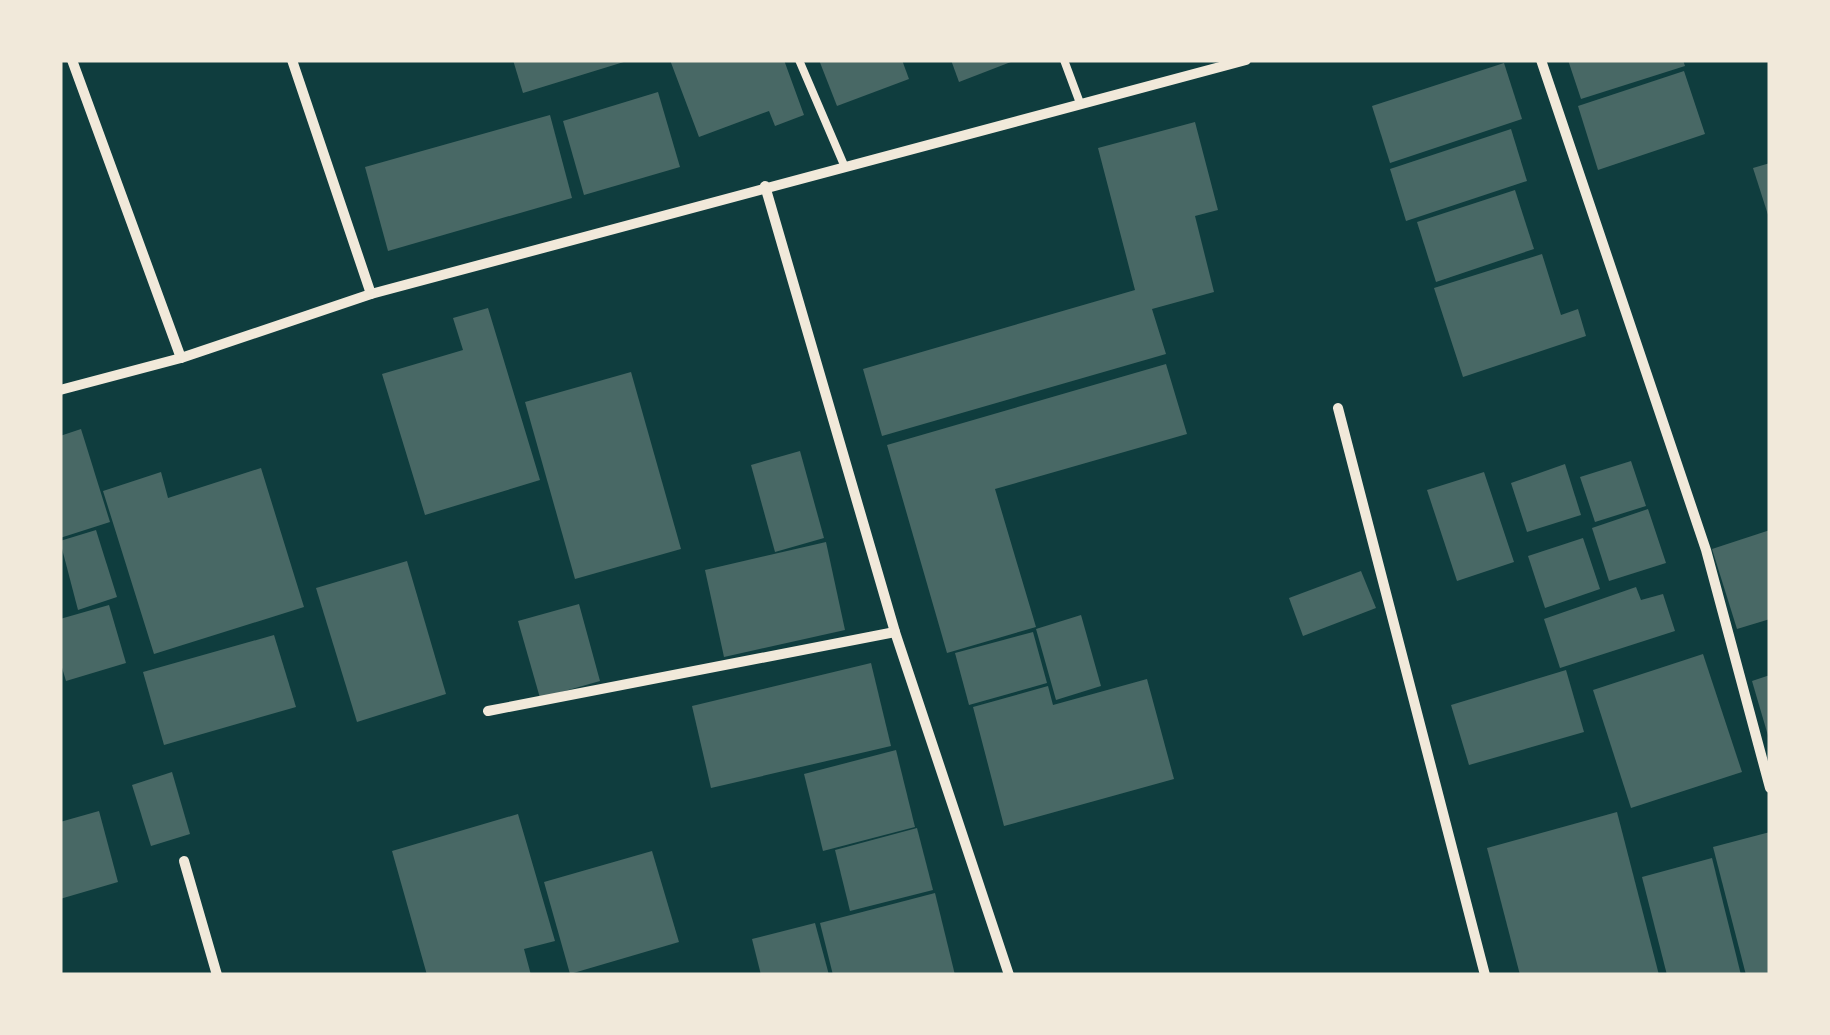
<svg xmlns="http://www.w3.org/2000/svg" width="1830" height="1035" viewBox="0 0 1830 1035" font-family="'Work Sans',sans-serif">
  <style>
    .building { fill: #486865 }
    .lines { fill: none; stroke-linecap: round; stroke-linejoin: round }
    .service { stroke: #f1e9da; stroke-width: 8 }
    .minor { stroke: #f1e9da; stroke-width: 10 }
  </style>
  <rect width="100%" height="100%" fill="#0f3d3e"/>
  <!-- building -->
  <g class="building">
    <path d="M513,60h114v1l-104,32z"/>
    <path d="M670,60h114l20,55 -29,11 -6,-15 -70,26z"/>
    <path d="M819,60h83l7,19 -72,27z"/>
    <path d="M951,60h65l-57,22z"/>
    <path d="M1568,60h115l2,6 -104,33z"/>
    <path d="M1504,63l18,56 -132,44 -18,-57z"/>
    <path d="M1684,71l21,63 -107,36 -20,-64z"/>
    <path d="M658,92l22,75 -96,28 -21,-74z"/>
    <path d="M550,115l22,83 -184,53 -23,-84z"/>
    <path d="M1195,122l23,88 -23,6 19,76 -62,17 14,45 -284,82 -19,-67 272,-79 -37,-142z"/>
    <path d="M1511,129l16,52 -121,40 -16,-52z"/>
    <path d="M1770,163v55h-1l-16,-50z"/>
    <path d="M1515,190l19,59 -98,33 -19,-60z"/>
    <path d="M1542,254l19,61 17,-6 8,27 -123,41 -29,-89z"/>
    <path d="M488,308l52,172 -115,35 -43,-141 81,-24 -10,-32z"/>
    <path d="M1166,364l21,70 -192,55 41,138 -89,26 -60,-208z"/>
    <path d="M631,372l50,177 -106,30 -50,-177z"/>
    <path d="M81,429l29,93 -50,16v-102z"/>
    <path d="M800,451l24,87 -49,14 -24,-87z"/>
    <path d="M1631,461l15,45 -51,16 -15,-45z"/>
    <path d="M1565,464l16,51 -54,17 -16,-49z"/>
    <path d="M261,468l43,139 -150,47 -51,-163 58,-19 7,26z"/>
    <path d="M1484,472l30,90 -57,19 -30,-91z"/>
    <path d="M1648,509l18,54 -57,18 -17,-53z"/>
    <path d="M96,530l21,67 -39,13 -18,-69z"/>
    <path d="M1770,530v89l-33,10 -25,-80z"/>
    <path d="M1583,538l17,51 -55,19 -17,-52z"/>
    <path d="M826,542l19,88 -121,27 -19,-87z"/>
    <path d="M407,561l39,133 -89,28 -41,-134z"/>
    <path d="M1361,571l15,37 -73,28 -14,-38z"/>
    <path d="M1636,587l5,13 22,-6 12,37 -115,37 -16,-49z"/>
    <path d="M579,604l21,77 -60,17 -22,-77z"/>
    <path d="M109,605l17,58 -60,18 -6,-20v-42z"/>
    <path d="M1081,615l20,71 -45,14 -20,-71z"/>
    <path d="M1033,632l14,51 -78,22 -14,-52z"/>
    <path d="M274,635l22,72 -132,38 -21,-73z"/>
    <path d="M1703,654l39,118 -111,36 -38,-118z"/>
    <path d="M871,663l20,83 -180,42 -19,-82z"/>
    <path d="M1566,670l18,62 -115,33 -18,-60z"/>
    <path d="M1770,675v63l-1,1 -17,-58z"/>
    <path d="M1147,679l27,100 -170,47 -31,-119 75,-21 5,19z"/>
    <path d="M896,750l19,77 -92,24 -19,-77z"/>
    <path d="M172,772l18,62 -39,12 -19,-61z"/>
    <path d="M99,811l19,71 -58,17v-77z"/>
    <path d="M1617,812l42,163h-139l-33,-127z"/>
    <path d="M518,814l37,127 -31,8 7,26h-104l-35,-124z"/>
    <path d="M917,828l16,62 -83,21 -15,-61z"/>
    <path d="M1770,832v141l-24,2 -33,-128z"/>
    <path d="M652,851l27,91 -109,32 -26,-92z"/>
    <path d="M1712,858l29,117h-74l-25,-98z"/>
    <path d="M935,893l20,82h-122l-13,-52z"/>
    <path d="M815,923l14,52h-68l-9,-36z"/>
  </g>
  <g class="lines">
    <!-- service -->
    <g class="service">
      <path d="M799,60l45,105"/>
      <path d="M1064,60l16,43"/>
    </g>
    <!-- minor -->
    <g class="minor">
      <path d="M72,60l109,298"/>
      <path d="M292,60l79,234"/>
      <path d="M1541,60l165,490 64,238"/>
      <path d="M765,186l130,446 114,343"/>
      <path d="M60,390l121,-32 190,-64 875,-234"/>
      <path d="M1338,408l147,567"/>
      <path d="M488,711l407,-79"/>
      <path d="M184,861l33,114"/>
    </g>
  </g>
  <!-- border -->
  <rect width="1830" height="1035" fill="none" stroke="#f1e9da" stroke-width="125"/>
</svg>
